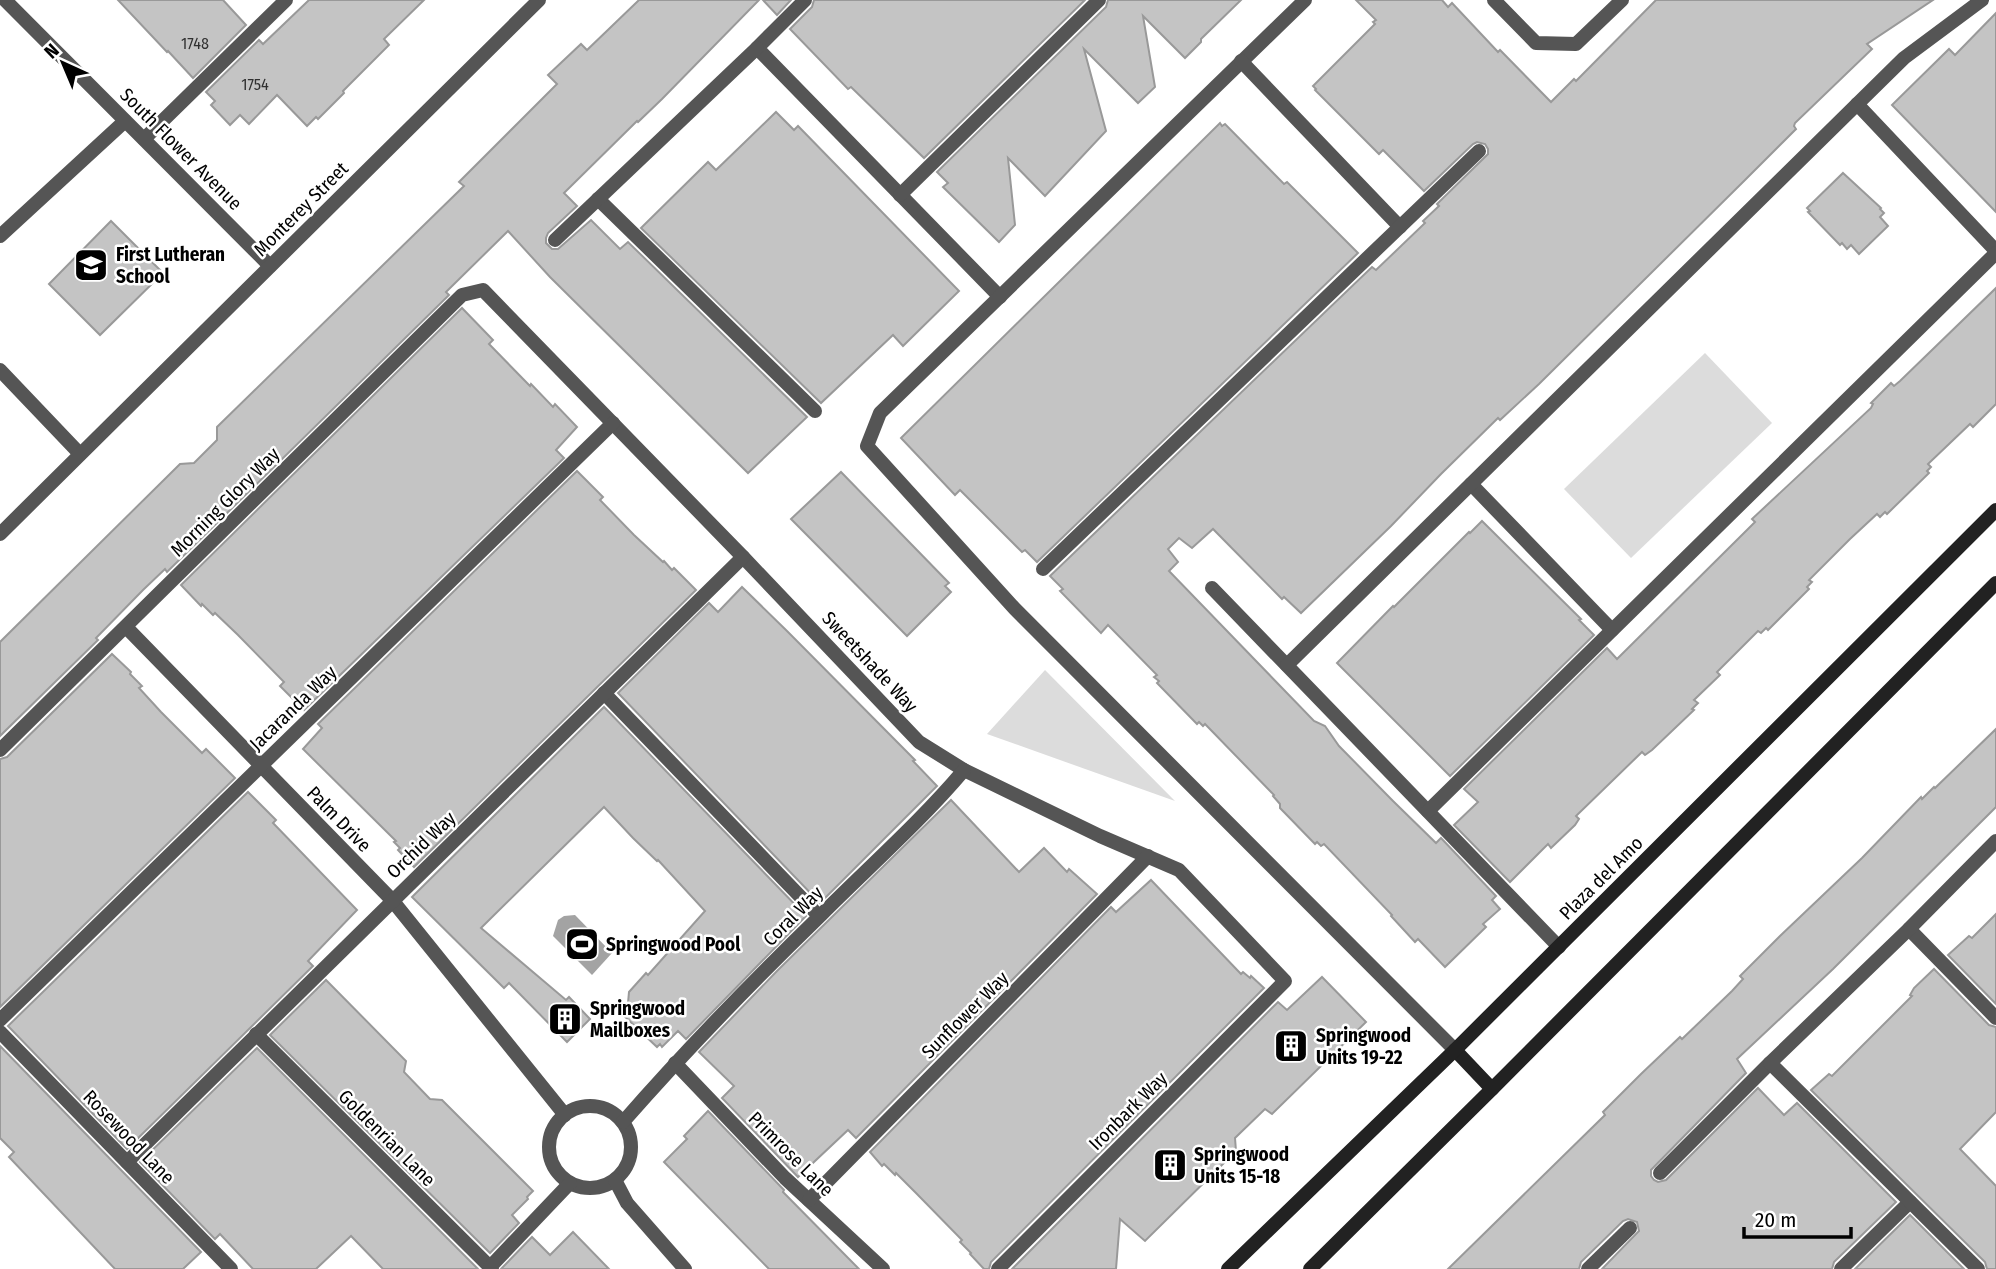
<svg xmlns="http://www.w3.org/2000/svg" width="1996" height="1269" viewBox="0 0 1996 1269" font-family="'Fira Sans Condensed',sans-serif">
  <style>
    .green { fill: #dcdcdc }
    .water { fill: #a3a3a3 }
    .building { fill: #c4c4c4; stroke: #999; stroke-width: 2 }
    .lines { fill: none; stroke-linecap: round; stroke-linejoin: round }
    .service { stroke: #555; stroke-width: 14 }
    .minor { stroke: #555; stroke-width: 14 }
    .tertiary { stroke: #555; stroke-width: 14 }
    .secondary { stroke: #222; stroke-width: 14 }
    .labels { text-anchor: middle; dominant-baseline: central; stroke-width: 5; stroke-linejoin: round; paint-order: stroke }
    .number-label { font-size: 16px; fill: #313131 }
    .street-label { font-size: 19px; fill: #000; stroke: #fff }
    .poi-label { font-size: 19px; font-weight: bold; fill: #000; stroke: #fff; text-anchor: start }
  </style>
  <rect width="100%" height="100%" fill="#fff"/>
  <!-- green -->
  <g class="green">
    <path d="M1705,353l67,70 -141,135 -67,-69z"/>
    <path d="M1045,670l130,131 -188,-67z"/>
  </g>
  <!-- water -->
  <path class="water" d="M575,915l37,38 -20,22 -39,-39 5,-16 6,-4z"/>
  <!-- building -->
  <g class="building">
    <path d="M118,0h105l23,25 -53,53 -25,-27 -1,1z"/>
    <path d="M309,0h115l-40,39 5,6 -46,46 1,2 -26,26 -2,-2 -9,9 -30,-31 -28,29 -9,-9 -10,10 -19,-20 4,-4 -9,-9 53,-52 4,4z"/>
    <path d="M639,0h120l-97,99 -24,23 -1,-1 -73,72 13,13 -29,27 -2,5v5l6,6h6l33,-29 29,29 8,-7 179,175 -59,56 -198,-196 -42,-46 -62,61 3,3 -282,277 -2,-3 -22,21 -47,48 2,2 -98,96v-94l180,-178 14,-1 23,-23v-13l247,-241 -5,-4 98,-98 -9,-9 33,-31 6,6z"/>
    <path d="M763,0h28l-14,15z"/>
    <path d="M814,0h271l-161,158 -73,-71 -3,2 -58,-60 22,-22z"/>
    <path d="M1108,0h133l-40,39v3l-16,16 -42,-42 12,71 -17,16 -54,-54 22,82 -61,65 -37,-38 7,67 -16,17 -56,-55 5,-4 -11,-11 169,-165z"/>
    <path d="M1356,0h86l6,7 4,-4 46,49 2,-2 51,52 23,-23 2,2 80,-81h277l-66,44 5,5 -77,74 -1,3 2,3 -51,51 -206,204 -39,36 -2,-2 -57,56 -50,52 -90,87 -17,-16 -2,2 -69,-70 -21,19 -13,-10 -11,11 10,13 -9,9 145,150 11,5 14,20 54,55 43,42 5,-5 55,58 -4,4 8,9 -17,15 3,3 -41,40 -27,-28 -3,3 -24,-26 1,-1 -68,-71 -3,2 -4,-4 -2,2 -35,-36v-4l-7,-8 1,-1 -69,-71 -2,2 -4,-4 -2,2 -40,-41 2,-2 -5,-4 3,-2 -49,-50 -7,8 -41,-42 3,-2 -13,-13 322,-309 4,3 49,-47 -2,-2 16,-15 -2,-2 51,-50v-5l-3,-5 -8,-2 -4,2 -49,47 -41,-41 -4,4 -64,-64 1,-1 -3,-3 62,-62 -2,-2 3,-2z"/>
    <path d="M1996,13v199l-104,-107 57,-56 6,6z"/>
    <path d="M776,112l18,18 4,-4 161,165 -56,55 -10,-11 -72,68 -180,-175 67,-66 8,8z"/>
    <path d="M1220,123l2,3 3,-2 59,60 3,-2 71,71 -321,309 -12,-12 -3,2 -62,-62 -5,5 -54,-57z"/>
    <path d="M1843,173l38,35 -1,1 4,4 -4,4 8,9 -29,28 -8,-9 -4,4 -5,-6 -2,2 -32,-33 2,-1 -3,-3z"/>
    <path d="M111,221l52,52 -63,62 -51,-51z"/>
    <path d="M1996,288v116l-23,23 -3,-3 -42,40 3,3 -4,4 2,2 -42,41 -2,-2 -5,5 -3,-3 -27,25 -41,41 3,2 -5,5 2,2 -41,41 -2,-2 -5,5 -3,-2 -41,41 3,3 -26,25 4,3 -6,6 2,1 -42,40 -7,5 -3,-3 -66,64 3,3 -4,6 -24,23 -3,-4 -38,38 -56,-57 24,-23 -14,-13 143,-141 10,11 135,-134 3,-3 -3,-3 119,-111 2,-4 -2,-1 20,-20 3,3 6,-5z"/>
    <path d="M462,308l31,32 -4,4 41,42 1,-2 22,23 2,-3 22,23 -21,23 8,8 -260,252 -24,-24 4,-4 -46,-47 -23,-22 -2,2 -11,-11 -1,2 -20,-21z"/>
    <path d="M577,471l26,26 -3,3 34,35 29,27 1,-1 8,9 2,-2 22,22 -282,277 -16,-17 2,-2 -6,-6 2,-1 -93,-92 19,-21 -4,-4z"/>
    <path d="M841,472l108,111 -4,3 6,6 -44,44 -116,-117z"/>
    <path d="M1482,521l99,98 -2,1 15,15 -144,141 -113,-113 56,-57 1,1 75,-75 1,1z"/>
    <path d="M742,587l45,44 128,129 -2,1 24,25 -117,117 -202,-210 91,-90 9,9z"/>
    <path d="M112,654l19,18 -1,2 12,12 -3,2 22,24 41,41 4,-4 29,29 -235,229v-248l7,-2z"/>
    <path d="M604,707l202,209 -120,123 -8,-8 -16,16 -2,-3 -3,3 -37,-35 8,-9 1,-11 17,-19 2,2 57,-64 -47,-51 -1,1 -24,-23 -29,-31 -123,121 85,72 3,-3 21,22 -23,23 -58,-59 -5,5 -92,-91z"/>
    <path d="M1996,729v78l-163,162 -96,90 9,14 -95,97v6l3,4 4,2 8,-2 92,-92 26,27 13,-12 99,99 -62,60 -2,7h-230l37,-38 -2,-9 -9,-3 -5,2 -42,41 -2,7h-131l157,-154 -2,-3 38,-38 39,-37 2,2 50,-48 11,-12 -3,-3 40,-40 82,-78 59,-61 1,2 12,-12 1,1z"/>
    <path d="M248,792l28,28 -3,3 84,87 -49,51 5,5 -186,183 -119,-123z"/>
    <path d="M951,800l68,72 25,-24 23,24 2,-3 28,25 -241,244 -8,-8 -50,47 -76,-79 12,-12 -35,-34 78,-81z"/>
    <path d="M1151,880l90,94 2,-2 7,6 1,-2 13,12 -273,274 -2,7h-5l-14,-15 1,-1 -11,-11 2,-2 -46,-47 -20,-20 -1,2 -11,-11 -2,2 -12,-14 241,-245 5,5z"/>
    <path d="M1996,914v90l-48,-49 21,-19 3,2z"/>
    <path d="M1934,969l55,56 7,2v85l-36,37 36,37v83h-9l-2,-7 -174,-172 18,-16 3,2 80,-80 -2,-1 4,-7z"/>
    <path d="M1322,977l44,45 -94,92 -7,-5 -30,29 1,13 -91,90 -25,-22 -4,50h-104l266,-267 9,8z"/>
    <path d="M326,980l80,81 -2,11 26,27 12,1 91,91 -6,6 1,2 -16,16 7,8 -29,30 -220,-218z"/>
    <path d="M0,1046l201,206 -18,17h-68l-106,-112 5,-5 -14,-14z"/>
    <path d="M257,1048l221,221h-95l-32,-33 -35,33h-63l-33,-35 -5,5 -75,-77z"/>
    <path d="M708,1111l76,79 -1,2 76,77h-90l-105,-107 23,-23 -3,-3z"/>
    <path d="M1910,1215l54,54h-109z"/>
    <path d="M573,1232l36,37h-108l31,-32 18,18z"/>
  </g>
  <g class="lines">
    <!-- service -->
    <g class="service">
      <path d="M805,0l-48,48 243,249"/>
      <path d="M1305,0l-425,413 -13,33 148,163 440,441"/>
      <path d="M1494,0l42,43 40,1 46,-44"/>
      <path d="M1241,61l159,166"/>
      <path d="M1857,104l139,147"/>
      <path d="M144,139l142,-139"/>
      <path d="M900,195l199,-195"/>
      <path d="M598,199l217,212"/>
      <path d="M0,236l125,-115"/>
      <path d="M555,240l202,-192"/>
      <path d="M0,370l80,84"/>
      <path d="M1471,484l141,146"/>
      <path d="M1043,569l436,-418"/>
      <path d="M1212,588l347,359"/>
      <path d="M1287,665l617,-607 78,-58"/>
      <path d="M1428,811l568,-558"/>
      <path d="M675,1063l110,115 98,91"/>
      <path d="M1588,1269l42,-41"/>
    </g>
    <!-- minor -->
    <g class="minor">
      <path d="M5,0l265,266"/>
      <path d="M126,627l266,273 173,215"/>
      <path d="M604,693l215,223"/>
      <path d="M0,750l462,-455 21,-5 260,267 176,185 45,28 136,66 79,34 106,111 -287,288"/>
      <path d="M1909,929l87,89"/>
      <path d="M0,1020l613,-597"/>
      <path d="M0,1032l231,237"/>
      <path d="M256,1034l236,235"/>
      <circle cx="590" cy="1147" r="41"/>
      <path d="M623,1122c63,-72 130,-141 199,-208 48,-48 99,-93 142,-144"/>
      <path d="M127,1162l616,-605"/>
      <path d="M1660,1173l110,-110"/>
      <path d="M615,1180l12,23 58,66"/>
      <path d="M809,1200l339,-344"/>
      <path d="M490,1267l80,-84"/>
      <path d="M1841,1269l69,-67"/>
      <path d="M1978,1269l-208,-206 139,-134 87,-88"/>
    </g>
    <!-- tertiary -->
    <path class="tertiary" d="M0,534l539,-534"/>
    <!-- secondary -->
    <g class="secondary">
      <path d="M1455,1050l37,39"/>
      <path d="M1228,1269l227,-219 541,-540"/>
      <path d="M1310,1269l182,-180 504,-506"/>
    </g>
  </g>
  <!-- icons -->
  <defs>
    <g id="school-square" transform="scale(1.75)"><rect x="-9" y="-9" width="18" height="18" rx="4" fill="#000" stroke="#fff"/><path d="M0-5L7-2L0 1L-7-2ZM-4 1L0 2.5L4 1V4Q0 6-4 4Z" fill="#fff"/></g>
    <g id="stadium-square" transform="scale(1.75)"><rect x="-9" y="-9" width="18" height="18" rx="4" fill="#000" stroke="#fff"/><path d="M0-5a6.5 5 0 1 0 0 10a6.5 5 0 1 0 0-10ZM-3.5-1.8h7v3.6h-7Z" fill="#fff"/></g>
    <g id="building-square" transform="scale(1.75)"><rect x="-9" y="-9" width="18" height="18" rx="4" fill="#000" stroke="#fff"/><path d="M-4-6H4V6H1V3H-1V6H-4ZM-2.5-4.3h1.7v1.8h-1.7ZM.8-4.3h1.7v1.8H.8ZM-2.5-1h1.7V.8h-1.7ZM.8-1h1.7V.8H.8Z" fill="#fff"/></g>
  </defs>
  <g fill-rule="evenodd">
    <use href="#school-square" x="91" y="265"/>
    <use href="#stadium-square" x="582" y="944"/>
    <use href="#building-square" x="565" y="1019"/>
    <use href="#building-square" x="1291" y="1046"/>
    <use href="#building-square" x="1170" y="1165"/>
  </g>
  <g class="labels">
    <!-- number labels -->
    <g class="number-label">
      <text x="195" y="43">1748</text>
      <text x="255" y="84">1754</text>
    </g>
    <!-- street labels -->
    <g class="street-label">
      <text transform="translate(181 149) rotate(45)">South Flower Avenue</text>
      <text transform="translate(301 209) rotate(-45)">Monterey Street</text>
      <text transform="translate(225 502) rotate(-45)">Morning Glory Way</text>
      <text transform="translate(870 662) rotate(47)">Sweetshade Way</text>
      <text transform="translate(293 708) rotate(-44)">Jacaranda Way</text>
      <text transform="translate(339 819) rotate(46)">Palm Drive</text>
      <text transform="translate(421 845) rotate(-44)">Orchid Way</text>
      <text transform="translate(1601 878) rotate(-45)">Plaza del Amo</text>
      <text transform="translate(793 916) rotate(-45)">Coral Way</text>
      <text transform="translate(965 1015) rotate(-45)">Sunflower Way</text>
      <text transform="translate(1128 1111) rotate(-45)">Ironbark Way</text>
      <text transform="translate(129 1137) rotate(46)">Rosewood Lane</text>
      <text transform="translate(387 1138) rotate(45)">Goldenrian Lane</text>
      <text transform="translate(791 1154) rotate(45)">Primrose Lane</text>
    </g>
    <!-- poi labels -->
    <g class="poi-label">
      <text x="116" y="254">First Lutheran<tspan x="116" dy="22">School</tspan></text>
      <text x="606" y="944">Springwood Pool</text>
      <text x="590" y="1008">Springwood<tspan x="590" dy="22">Mailboxes</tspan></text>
      <text x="1316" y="1035">Springwood<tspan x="1316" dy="22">Units 19-22</tspan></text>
      <text x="1194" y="1154">Springwood<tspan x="1194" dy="22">Units 15-18</tspan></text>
    </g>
  </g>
  <!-- north arrow -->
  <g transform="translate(63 63) rotate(316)" stroke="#ffffff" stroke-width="5" paint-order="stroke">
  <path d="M0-5L12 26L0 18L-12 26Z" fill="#000000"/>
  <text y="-10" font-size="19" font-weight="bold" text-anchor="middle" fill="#000000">N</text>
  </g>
  <!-- scale -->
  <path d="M1744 1227v10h107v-10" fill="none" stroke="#000000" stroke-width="3.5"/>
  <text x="1755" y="1227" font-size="21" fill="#000000" stroke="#ffffff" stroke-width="5" paint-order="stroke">20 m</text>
</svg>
